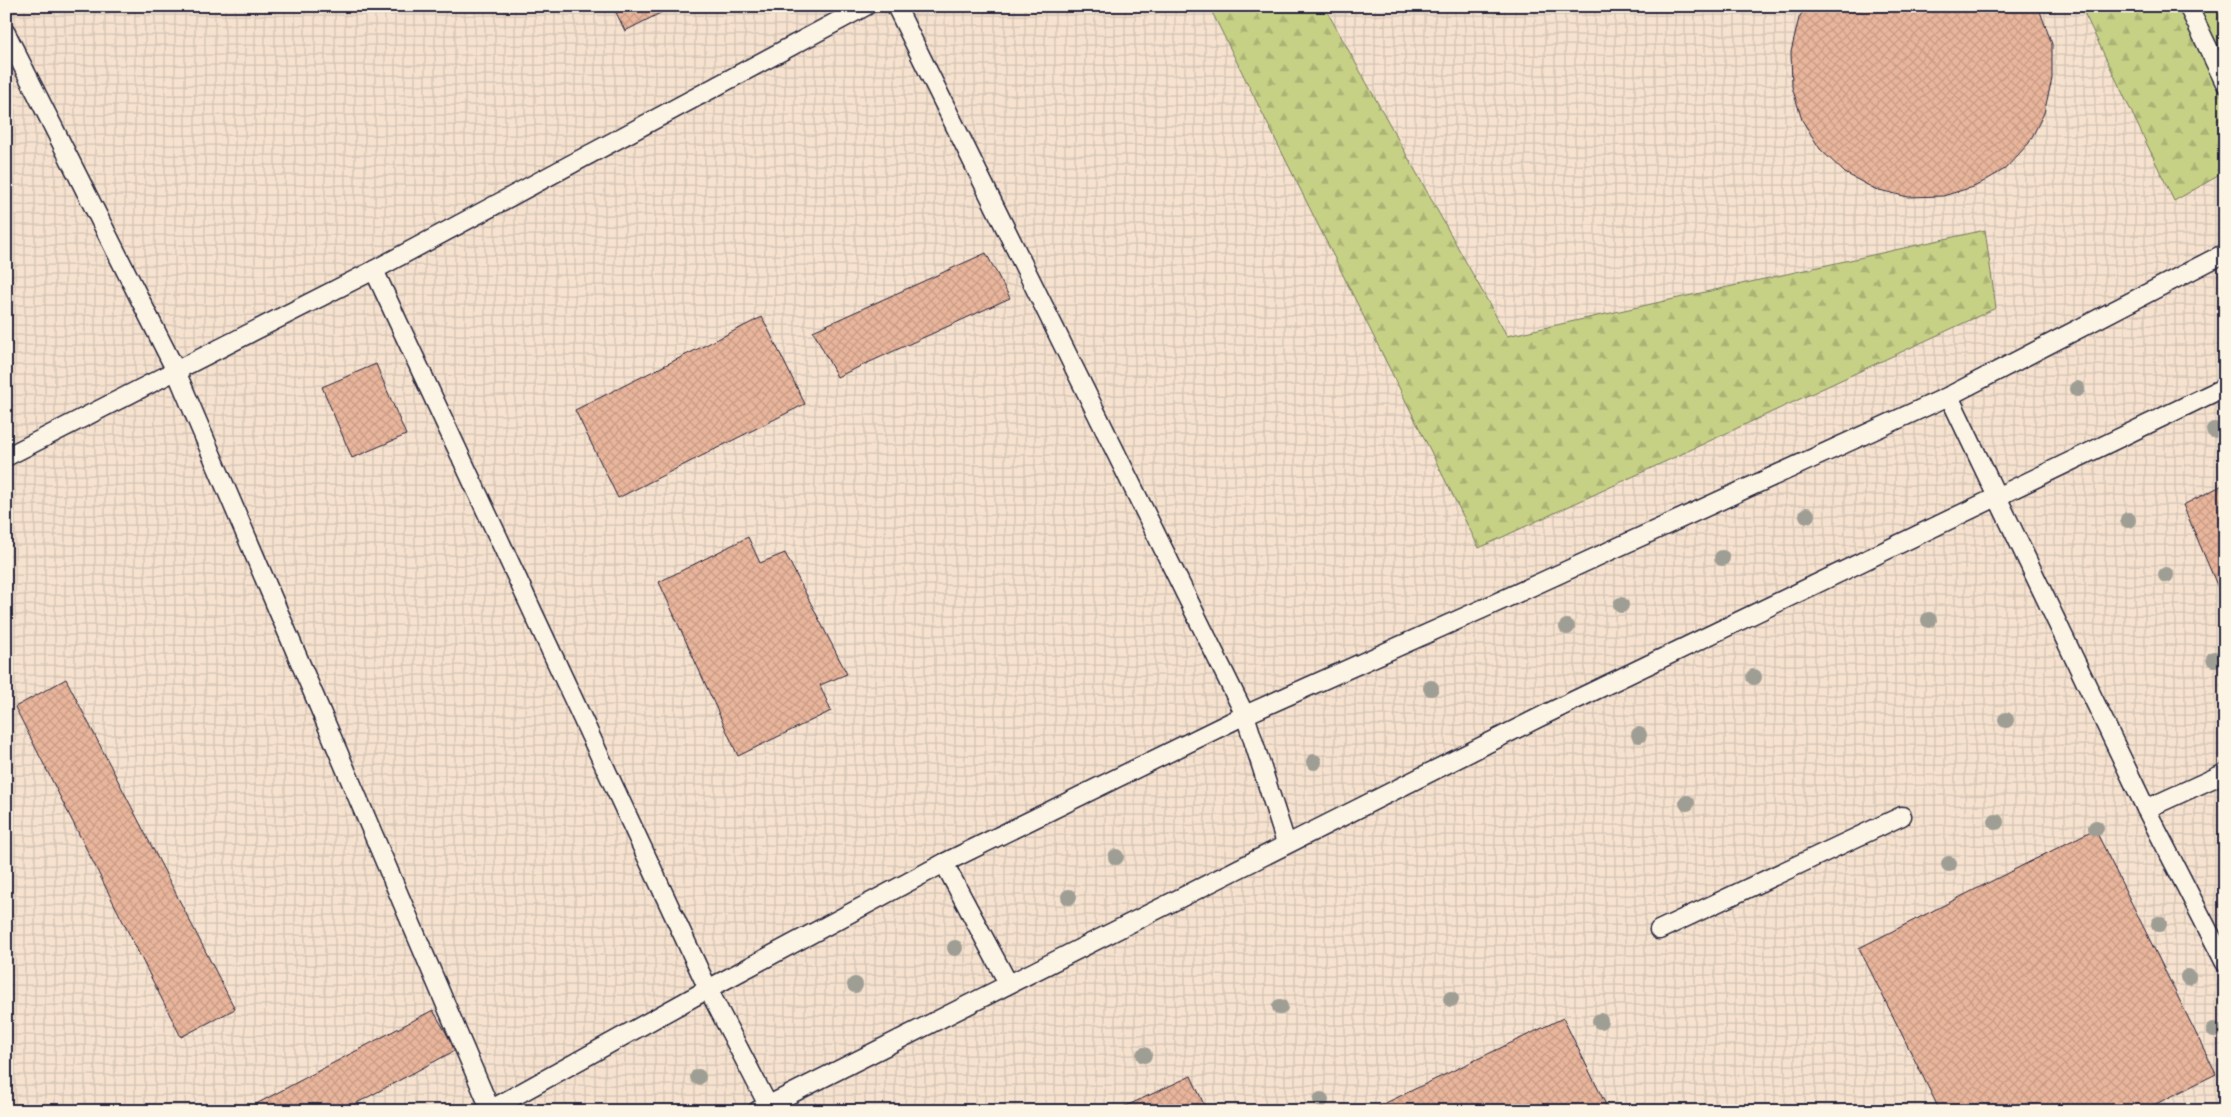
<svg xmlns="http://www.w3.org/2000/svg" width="2231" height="1117" viewBox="0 0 2231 1117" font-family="Kalam,sans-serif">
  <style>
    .industrial { fill: url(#industrial-grid) }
    .forest { fill: url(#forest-firs); stroke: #747a60 }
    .building { fill: url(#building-cross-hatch); stroke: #22223b }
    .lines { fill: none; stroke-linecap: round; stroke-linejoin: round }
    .service-casing { stroke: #22223b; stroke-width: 21 }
    .service { stroke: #fcf5e5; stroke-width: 18 }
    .tree { fill: #9f9e94 }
  </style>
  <defs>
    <pattern id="industrial-grid" width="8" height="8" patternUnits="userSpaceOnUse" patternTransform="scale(1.25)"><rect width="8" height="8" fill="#f6e2cf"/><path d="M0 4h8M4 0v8" fill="none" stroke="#d3c2b3"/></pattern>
    <pattern id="forest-firs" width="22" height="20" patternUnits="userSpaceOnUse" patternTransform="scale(1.25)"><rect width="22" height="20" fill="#c6d185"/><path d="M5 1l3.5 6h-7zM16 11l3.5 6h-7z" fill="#aab374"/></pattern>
    <pattern id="building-cross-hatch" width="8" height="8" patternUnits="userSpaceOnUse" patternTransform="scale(1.25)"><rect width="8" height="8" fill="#e9b59b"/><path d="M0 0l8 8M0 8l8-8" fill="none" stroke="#c89b86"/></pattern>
  </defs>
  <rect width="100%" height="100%" fill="#fcf5e5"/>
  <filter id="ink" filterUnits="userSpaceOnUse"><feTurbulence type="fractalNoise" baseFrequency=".02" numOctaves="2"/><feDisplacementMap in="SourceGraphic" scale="10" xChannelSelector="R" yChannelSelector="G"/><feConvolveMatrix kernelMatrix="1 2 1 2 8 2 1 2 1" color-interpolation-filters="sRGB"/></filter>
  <g filter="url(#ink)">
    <!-- industrial -->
    <rect class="industrial" x="6" y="6" width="2219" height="1105"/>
    <!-- forest -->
    <g class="forest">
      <path d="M1209,6h115l183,330 478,-106 11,78 -517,240z"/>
      <path d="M2081,6h144v166l-51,29z"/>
    </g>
    <!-- building -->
    <g class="building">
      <path d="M613,6h61l-49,25z"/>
      <path d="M1806,6h232l14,38v35l-8,34 -15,30 -24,26 -29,17 -33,10 -35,1 -33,-8 -30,-16 -25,-24 -18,-29 -10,-33 -1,-35 8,-34z"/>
      <path d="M986,253l24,45 -173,79 -24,-46z"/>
      <path d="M762,317l43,87 -187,94 -43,-88z"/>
      <path d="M376,364l30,71 -54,23 -30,-71z"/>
      <path d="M2225,484v120l-42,-99z"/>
      <path d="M748,537l12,26 25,-10 62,121 -27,11 11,26 -93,45 -79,-174z"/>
      <path d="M66,679l169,330 -54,28 -166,-330z"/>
      <path d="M2095,829l121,245 -74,37h-202l-81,-163z"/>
      <path d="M433,1010l23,40 -114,61h-99z"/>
      <path d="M1563,1018l46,93h-240z"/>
      <path d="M1191,1076l16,35h-92z"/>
    </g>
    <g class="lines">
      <!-- service casing -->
      <g class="service-casing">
        <g id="service">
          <path d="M896,6l349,709 41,128"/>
          <path d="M2188,6l37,77"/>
          <path d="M6,33l170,338 315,740"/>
          <path d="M374,270l334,719 60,116"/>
          <path d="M1949,396l197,413 79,154"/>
          <path d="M6,457l368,-187 492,-264"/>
          <path d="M2146,809l79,-36"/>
          <path d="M944,863l64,120"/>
          <path d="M1659,930l243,-114"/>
          <path d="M488,1111l220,-122 236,-126 301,-148 244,-109 460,-210 276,-143"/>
          <path d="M757,1111l789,-397 679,-327"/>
        </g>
      </g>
      <!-- service -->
      <use href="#service" class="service"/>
    </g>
    <!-- trees -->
    <g class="tree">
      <circle cx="2077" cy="389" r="8"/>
      <circle cx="2214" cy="430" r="8"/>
      <circle cx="1807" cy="515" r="8"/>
      <circle cx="2128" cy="520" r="8"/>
      <circle cx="1722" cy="558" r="8"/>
      <circle cx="2166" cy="575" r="8"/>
      <circle cx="1621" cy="605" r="8"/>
      <circle cx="1929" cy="620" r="8"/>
      <circle cx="1567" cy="627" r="8"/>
      <circle cx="2214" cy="659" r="8"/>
      <circle cx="1754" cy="677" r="8"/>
      <circle cx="1431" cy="688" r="8"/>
      <circle cx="2006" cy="720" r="8"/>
      <circle cx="1639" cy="735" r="8"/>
      <circle cx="1314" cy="762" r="8"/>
      <circle cx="1687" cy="803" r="8"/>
      <circle cx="1996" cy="822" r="8"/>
      <circle cx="2096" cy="828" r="8"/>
      <circle cx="1116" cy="857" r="8"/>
      <circle cx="1949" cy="864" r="8"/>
      <circle cx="1069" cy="897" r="8"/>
      <circle cx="2159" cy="924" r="8"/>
      <circle cx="955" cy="948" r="8"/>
      <circle cx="2188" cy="977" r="8"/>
      <circle cx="855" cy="985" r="8"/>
      <circle cx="1451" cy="999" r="8"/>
      <circle cx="1280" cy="1007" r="8"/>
      <circle cx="1600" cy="1021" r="8"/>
      <circle cx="2214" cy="1030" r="8"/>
      <circle cx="1144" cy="1055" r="8"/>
      <circle cx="698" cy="1077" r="8"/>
      <circle cx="1321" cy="1100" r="8"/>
    </g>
  </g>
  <!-- margin -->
  <rect width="2231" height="1117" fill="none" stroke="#fcf5e5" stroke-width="25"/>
  <rect x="12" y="12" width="2206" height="1092" fill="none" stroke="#22223b" stroke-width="2" filter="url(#ink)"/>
</svg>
